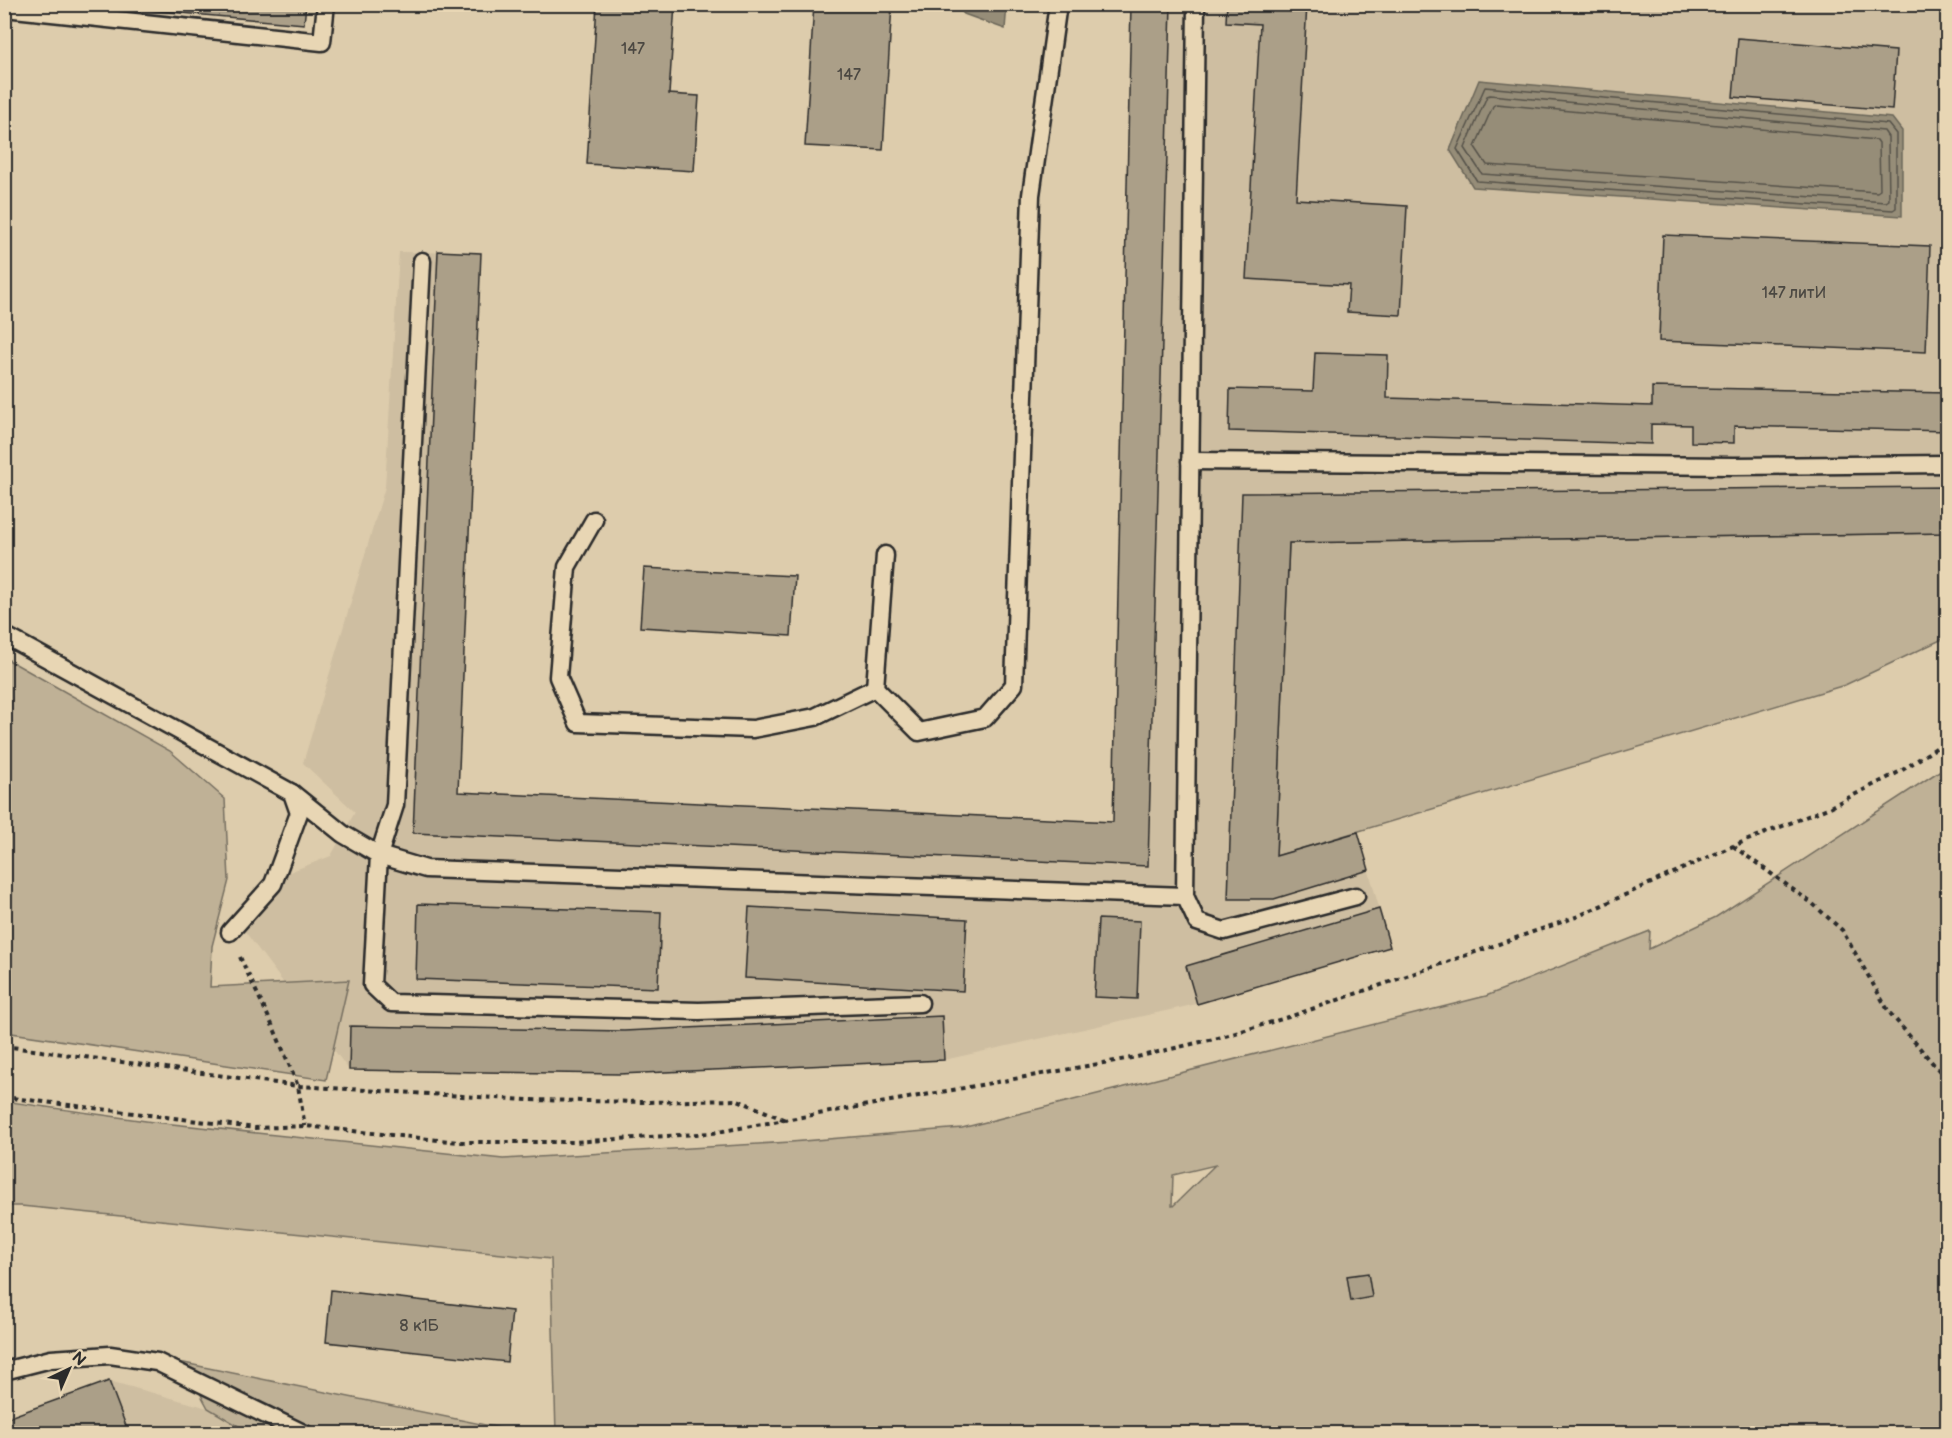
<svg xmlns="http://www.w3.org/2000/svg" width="1952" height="1438" viewBox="0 0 1952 1438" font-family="'Balsamiq Sans',sans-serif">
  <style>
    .built { fill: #cebea1 }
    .green { fill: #bfb196; stroke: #756e60; stroke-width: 1.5; fill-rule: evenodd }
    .water { fill: #968d78; stroke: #6b6659; stroke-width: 1.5 }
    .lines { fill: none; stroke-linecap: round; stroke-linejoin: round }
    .shore { stroke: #56524a; stroke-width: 1.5 }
    .building { fill: #ab9f88; stroke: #2b2b2b; stroke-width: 1.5 }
    .lane-casing { stroke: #2b2b2b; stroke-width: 21 }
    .path { stroke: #2b2b2b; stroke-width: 4; stroke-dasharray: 4.5 4.5; stroke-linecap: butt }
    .lane { stroke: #e8d6b4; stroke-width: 16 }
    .labels { text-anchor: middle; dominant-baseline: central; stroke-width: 4.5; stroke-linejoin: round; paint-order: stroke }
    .number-label { font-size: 16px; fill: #4b4842 }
  </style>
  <rect width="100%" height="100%" fill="#ddccac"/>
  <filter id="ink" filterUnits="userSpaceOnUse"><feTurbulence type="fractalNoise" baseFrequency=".0167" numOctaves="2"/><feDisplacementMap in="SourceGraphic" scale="12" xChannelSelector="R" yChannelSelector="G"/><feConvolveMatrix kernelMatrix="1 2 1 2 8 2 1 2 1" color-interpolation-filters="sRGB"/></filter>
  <g filter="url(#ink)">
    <!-- built -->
    <g class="built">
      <path d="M1131,5h816v528l-658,10 -13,312 82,-23 32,115 -193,57 -253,56 -325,14 -270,-4 -106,-141 44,-56 44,-17 24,-44 -52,-49 82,-276 14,-235 82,1 -23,539 655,29z"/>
      <path d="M109,1381l99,27 42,25 -245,1v-15z"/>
    </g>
    <!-- green -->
    <g class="green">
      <path d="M1947,533v104l-102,48 -569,171 13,-313z"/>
      <path d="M5,658l165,93 55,48 4,81 -17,66 -2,41 139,-7 -23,100 -321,-48z"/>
      <path d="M1947,766v667h-1391l-5,-174 -530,-53h-16l-1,-105 149,21 350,37 288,-17 171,-14 524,-132 164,-65 -1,18 67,-32zM1215,1165l-42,41h-1l1,-31z"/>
      <path d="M184,1363l340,70h-274l-42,-25z"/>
    </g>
    <!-- water -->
    <g class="water">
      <path d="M956,5h51l-2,24 -41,-15z"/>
      <path d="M1479,80l413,38 10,13v85l-429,-29 -23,-37z"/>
    </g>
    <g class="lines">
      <!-- shore -->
      <g class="shore">
        <path d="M1485,87l403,37 8,10v74l-3,2 -416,-29 -20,-32z"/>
        <path d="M1490,95l394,36 4,6 1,63 -3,2 -404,-28 -17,-26 22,-52z"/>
        <path d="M1496,104l381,36 2,3 1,47 -3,2 -390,-27 -12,-18 18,-41z"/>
      </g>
    </g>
    <!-- building -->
    <g class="building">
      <path d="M80,4h226l-2,20z"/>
      <path d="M597,4h78l-6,90 30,2 -5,75 -107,-7z"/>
      <path d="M814,4h78l-9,146 -78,-4z"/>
      <path d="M1131,4h40l-23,862 -735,-33 25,-582 43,2 -23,539 655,30z"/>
      <path d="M1227,4h80l-11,195 111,7 -6,109 -54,-3 2,-27 -103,-6 14,-255 -34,-2z"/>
      <path d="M1738,38l158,13 -4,59 -159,-13z"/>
      <path d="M1663,235l267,11 -4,106 -267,-11z"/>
      <path d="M1315,353l73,2 -1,43 265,8v-19l296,6v38l-214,-5v17l-43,-1v-17l-40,-1v20l-422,-13 1,-42 83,2z"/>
      <path d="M1948,487v46l-659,10 -13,313 82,-24 11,38 -95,29h-46l14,-406z"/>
      <path d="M644,568l151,8 -4,60 -151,-9z"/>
      <path d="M418,904l243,8 -3,76 -242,-9z"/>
      <path d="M749,907l218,12 -4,72 -218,-13z"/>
      <path d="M1379,909l11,38 -193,57 -11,-38z"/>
      <path d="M1098,919l42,2 -3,78 -43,-2z"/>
      <path d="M942,1016l2,44 -325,14 -270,-4 1,-44 274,5z"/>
      <path d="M1368,1273l4,24 -21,4 -4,-25z"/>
      <path d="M331,1290l181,21 -5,51 -181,-20z"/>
      <path d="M109,1381l20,53h-125v-15z"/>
    </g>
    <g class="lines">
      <!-- lane casing -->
      <g class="lane-casing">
        <g id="lane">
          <path d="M5,4v4l317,34 4,-38"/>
          <path d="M1196,4l-11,892 12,26 27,9 132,-35"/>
          <path d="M422,261l-27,544 -16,50 -7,130 19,18 308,8 221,-8"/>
          <path d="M1190,461l544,5 214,-2"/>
          <path d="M594,520l-27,47 -9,110 20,46 175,6 62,-12 60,-29 44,44 66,-14 29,-33 17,-490 27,-191"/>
          <path d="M4,635l288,158 7,20 -26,71 -43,48"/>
          <path d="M875,688l10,-133"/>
          <path d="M292,793l51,41 36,21 47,14 759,27"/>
          <path d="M4,1371l47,-12 59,-4 47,7 148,72"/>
        </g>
      </g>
      <!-- path -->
      <g class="path">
        <path d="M1733,846l80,58 29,26 47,82 59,69"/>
        <path d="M240,957l35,74 23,55 7,40"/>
        <path d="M4,1046l294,40 230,14 118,2 92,-2 47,20"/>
        <path d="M4,1097l251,31 50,-2 153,16h115l139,-9 425,-76 85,-20 70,-21 284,-99 157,-71 97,-39 71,-36 47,-31"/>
      </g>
      <!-- lane -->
      <use href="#lane" class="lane"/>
    </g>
  </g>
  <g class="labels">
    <!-- number labels -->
    <g class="number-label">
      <text x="633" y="49">147</text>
      <text x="849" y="75">147</text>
      <text x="1794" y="293">147 литИ</text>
      <text x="419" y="1326">8 к1Б</text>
    </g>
  </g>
  <!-- margin -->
  <rect width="1952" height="1438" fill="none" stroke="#e8d6b4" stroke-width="24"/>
  <rect x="12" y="12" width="1928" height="1414" fill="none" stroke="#2b2b2b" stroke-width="2" filter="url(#ink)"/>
  <!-- north arrow -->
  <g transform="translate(69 1369) rotate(44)" stroke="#e8d6b4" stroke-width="4.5" paint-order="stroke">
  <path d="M0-4.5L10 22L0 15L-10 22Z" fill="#2b2b2b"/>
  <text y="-9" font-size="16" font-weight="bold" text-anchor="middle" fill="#2b2b2b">N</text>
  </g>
</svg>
